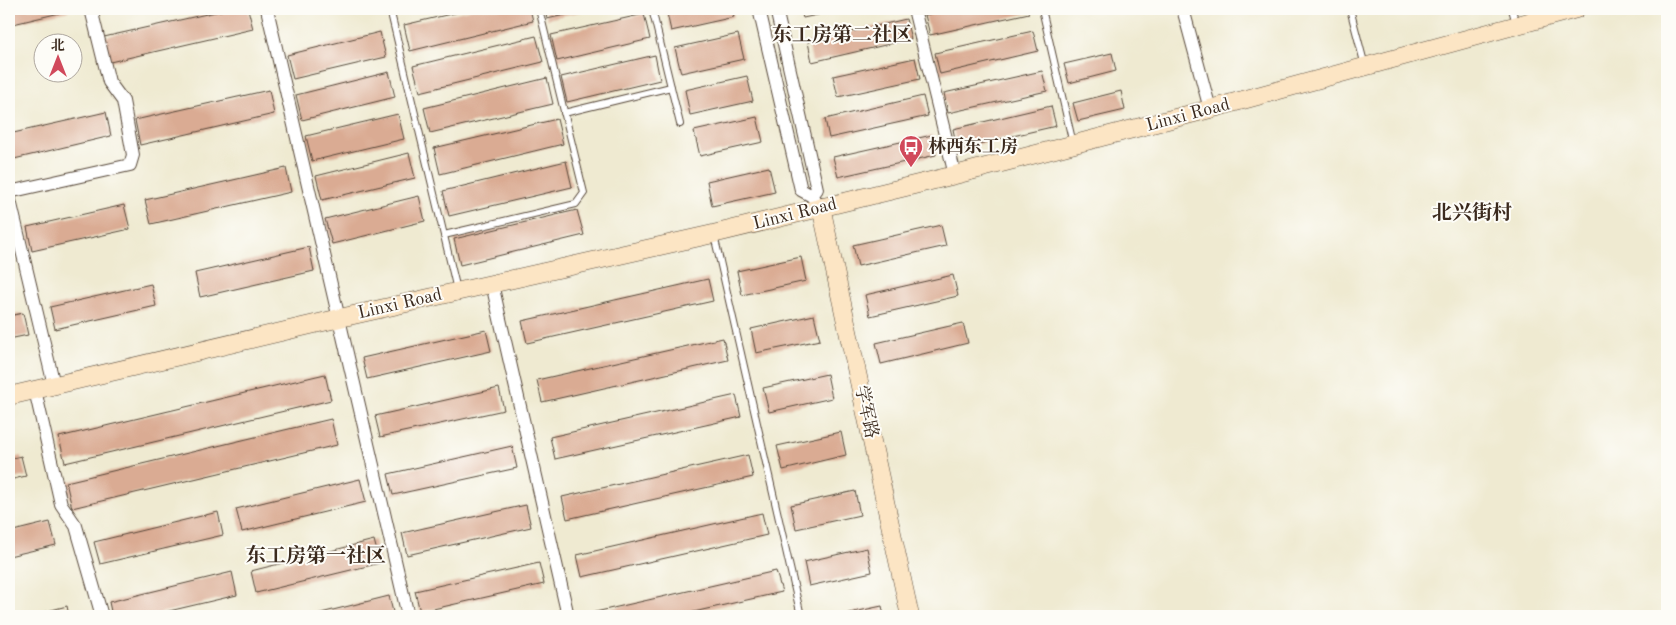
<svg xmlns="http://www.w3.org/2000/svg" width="1676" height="625" viewBox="0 0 1676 625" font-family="'Old Standard TT','Noto Serif SC',serif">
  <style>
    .building { fill: #daab93 }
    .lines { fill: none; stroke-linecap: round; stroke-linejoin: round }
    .lane-casing { stroke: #564739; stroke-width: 8 }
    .street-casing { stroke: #564739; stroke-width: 14 }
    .secondary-casing { stroke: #564739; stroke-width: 19 }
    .lane { stroke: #fff; stroke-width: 6 }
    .street { stroke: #fff; stroke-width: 12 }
    .secondary { stroke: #fce5c4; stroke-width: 18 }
    .labels { text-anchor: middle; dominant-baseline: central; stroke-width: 4; stroke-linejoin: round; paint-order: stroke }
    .street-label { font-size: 18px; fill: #3b2a1e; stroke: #fdfcf7 }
    .poi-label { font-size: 18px; font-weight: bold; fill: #3b2a1e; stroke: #fdfcf7; text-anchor: start }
    .quarter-label { font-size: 20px; font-weight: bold; fill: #3b2a1e; stroke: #fdfcf7 }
  </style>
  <rect width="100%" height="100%" fill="#fdfcf7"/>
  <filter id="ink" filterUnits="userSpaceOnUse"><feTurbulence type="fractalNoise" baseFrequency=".02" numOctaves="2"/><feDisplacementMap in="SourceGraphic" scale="10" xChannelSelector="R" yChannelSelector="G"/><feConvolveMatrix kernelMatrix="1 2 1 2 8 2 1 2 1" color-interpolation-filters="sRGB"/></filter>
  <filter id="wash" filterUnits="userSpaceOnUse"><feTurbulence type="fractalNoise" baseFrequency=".0096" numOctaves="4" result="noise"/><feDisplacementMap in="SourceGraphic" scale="20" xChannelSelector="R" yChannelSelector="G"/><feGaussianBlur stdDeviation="1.12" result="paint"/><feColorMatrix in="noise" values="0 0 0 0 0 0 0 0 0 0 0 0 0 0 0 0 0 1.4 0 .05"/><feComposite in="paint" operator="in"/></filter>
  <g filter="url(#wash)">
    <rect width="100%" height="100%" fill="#efead1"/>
    <g id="blocks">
      <!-- building -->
      <g class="building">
        <path d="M9,9h59v2l-59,14z"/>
        <path d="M229,9h19l5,20 -143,33 -6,-25z"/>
        <path d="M472,9h58l3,12 -123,30 -6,-26z"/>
        <path d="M545,9h42v1l-40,9z"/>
        <path d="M666,9h66l2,8 -63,14z"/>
        <path d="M800,9h41v1l-38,8z"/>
        <path d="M954,9h74l1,4 -99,22 -5,-20z"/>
        <path d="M644,14l6,25 -93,22 -6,-26z"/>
        <path d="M906,19l5,20 -99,23 -4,-20z"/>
        <path d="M1033,31l5,20 -98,23 -5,-21z"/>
        <path d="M380,32l6,25 -93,22 -6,-24z"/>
        <path d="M738,34l6,25 -63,14 -6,-25z"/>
        <path d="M536,36l7,26 -123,30 -7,-26z"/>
        <path d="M1112,53l4,18 -47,12 -5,-19z"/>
        <path d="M655,55l5,25 -93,22 -6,-25z"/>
        <path d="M915,58l5,21 -82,18 -5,-21z"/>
        <path d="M1042,71l5,20 -99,22 -4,-20z"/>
        <path d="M389,72l6,25 -93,23 -6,-25z"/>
        <path d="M747,76l6,25 -63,14 -5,-25z"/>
        <path d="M547,78l6,26 -123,29 -6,-25z"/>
        <path d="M269,90l5,24 -134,31 -5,-25z"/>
        <path d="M1121,91l4,19 -47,11 -5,-18z"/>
        <path d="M923,96l5,20 -99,22 -4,-19z"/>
        <path d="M1051,106l5,20 -99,23 -4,-20z"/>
        <path d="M106,112l5,24 -97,23 -5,-25z"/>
        <path d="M398,114l6,25 -92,22 -6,-25z"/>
        <path d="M757,117l6,25 -63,14 -6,-25z"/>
        <path d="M557,119l6,25 -123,30 -6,-26z"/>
        <path d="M932,135l4,20 -98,22 -5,-20z"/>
        <path d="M409,153l6,25 -93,22 -6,-24z"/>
        <path d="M566,161l6,26 -123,29 -6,-25z"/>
        <path d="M769,167l6,25 -63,14 -5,-25z"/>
        <path d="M286,168l5,24 -140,32 -6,-24z"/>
        <path d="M419,196l6,25 -93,23 -7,-25z"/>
        <path d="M124,205l6,24 -98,22 -5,-24z"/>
        <path d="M577,210l7,25 -124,30 -6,-26z"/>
        <path d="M941,225l5,21 -88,20 -5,-21z"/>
        <path d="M309,247l5,24 -114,26 -5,-24z"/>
        <path d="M801,257l5,24 -64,14 -5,-24z"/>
        <path d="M953,275l5,21 -88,20 -5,-21z"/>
        <path d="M708,279l5,22 -186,42 -5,-22z"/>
        <path d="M151,284l5,22 -101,23 -5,-22z"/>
        <path d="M23,313l5,22 -19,4v-23z"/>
        <path d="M814,315l6,25 -64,13 -5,-24z"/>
        <path d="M963,323l5,20 -87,21 -5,-21z"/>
        <path d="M486,330l5,21 -124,28 -5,-21z"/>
        <path d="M723,338l5,22 -186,42 -5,-22z"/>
        <path d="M325,374l6,26 -266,63 -6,-26z"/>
        <path d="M827,374l5,24 -63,14 -6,-24z"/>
        <path d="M499,388l5,22 -124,27 -5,-21z"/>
        <path d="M736,395l5,22 -186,42 -5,-22z"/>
        <path d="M331,419l6,26 -265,63 -6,-26z"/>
        <path d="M841,432l5,23 -63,15 -6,-24z"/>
        <path d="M512,446l5,22 -124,27 -5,-21z"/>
        <path d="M748,455l5,22 -186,42 -5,-22z"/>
        <path d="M21,456l5,20 -17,4v-21z"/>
        <path d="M360,479l6,23 -124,30 -6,-23z"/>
        <path d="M855,491l5,24 -64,14 -5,-24z"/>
        <path d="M526,505l5,22 -124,28 -5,-22z"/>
        <path d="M218,512l5,23 -123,29 -6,-22z"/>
        <path d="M762,513l5,22 -185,42 -5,-22z"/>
        <path d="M50,522l6,23 -47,11v-24z"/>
        <path d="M374,540l6,23 -124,30 -5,-22z"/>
        <path d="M867,548l5,24 -63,14 -5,-24z"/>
        <path d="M539,563l5,21 -124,28 -5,-21z"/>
        <path d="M776,571l6,21 -106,24h-85v-3z"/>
        <path d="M232,572l5,23 -89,21h-36l-3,-14z"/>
        <path d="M389,596l5,20h-85z"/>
        <path d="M67,606l2,10h-41z"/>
        <path d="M882,606l2,10h-44v-1z"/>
      </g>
    </g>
  </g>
  <g filter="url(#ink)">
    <use href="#blocks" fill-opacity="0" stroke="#564739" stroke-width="1"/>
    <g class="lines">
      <!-- lane casing -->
      <g class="lane-casing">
        <g id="lane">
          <path d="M390,9l67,281"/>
          <path d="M652,9l28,115"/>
          <path d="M1042,9l31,135"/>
          <path d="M1350,9l15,57"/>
          <path d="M1512,9l4,15"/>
          <path d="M564,113l107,-26"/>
          <path d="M444,235l132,-31 8,-11 -45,-184"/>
          <path d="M714,235l87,381"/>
        </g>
      </g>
      <!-- street casing -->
      <g class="street-casing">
        <g id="street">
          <path d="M267,9l141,607"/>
          <path d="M759,9l42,181 11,6"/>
          <path d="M776,9l41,180 -5,7 9,11"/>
          <path d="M914,9l41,166"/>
          <path d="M1183,9l27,100"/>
          <path d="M9,192l121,-27 3,-10 -10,-54 -14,-19 -18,-73"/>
          <path d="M9,196l45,189"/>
          <path d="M492,284l76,332"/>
          <path d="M35,390l26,114 15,22 26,90"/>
        </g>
      </g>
      <!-- secondary casing -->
      <g class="secondary-casing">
        <g id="secondary">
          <path d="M821,207l89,409"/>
          <path d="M9,396l331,-78 373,-84 242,-59 255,-66 366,-100"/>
        </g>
      </g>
      <!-- lane -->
      <use href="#lane" class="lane"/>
      <!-- street -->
      <use href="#street" class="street"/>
      <!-- secondary -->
      <use href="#secondary" class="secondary"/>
    </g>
  </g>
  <!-- icons -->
  <defs>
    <g id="bus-pin" transform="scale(1.25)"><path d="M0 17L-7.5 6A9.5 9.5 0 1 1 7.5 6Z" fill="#d1495b" stroke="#fdfcf7"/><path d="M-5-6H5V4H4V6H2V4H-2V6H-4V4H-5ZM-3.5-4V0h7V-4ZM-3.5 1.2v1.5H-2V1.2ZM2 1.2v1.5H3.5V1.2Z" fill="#fff"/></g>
  </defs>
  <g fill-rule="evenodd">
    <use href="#bus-pin" x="911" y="147"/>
  </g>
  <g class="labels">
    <!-- street labels -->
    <g class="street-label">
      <text transform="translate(1188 115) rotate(-15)">Linxi Road</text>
      <text transform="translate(795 214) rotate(-14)">Linxi Road</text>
      <text transform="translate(400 304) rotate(-13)">Linxi Road</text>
      <text transform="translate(866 412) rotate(78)">学军路</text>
    </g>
    <!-- poi labels -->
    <g class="poi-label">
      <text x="928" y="147">林西东工房</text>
    </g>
    <!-- quarter labels -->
    <g class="quarter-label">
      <text x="842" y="36">东工房第二社区</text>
      <text x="1472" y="214">北兴街村</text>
      <text x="316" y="557">东工房第一社区</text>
    </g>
  </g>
  <!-- margin -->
  <rect width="1676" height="625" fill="none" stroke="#fdfcf7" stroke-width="30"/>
  <!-- north arrow -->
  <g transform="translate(58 58)"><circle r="24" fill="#fdfcf7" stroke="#afa8a0"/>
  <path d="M0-4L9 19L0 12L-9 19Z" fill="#d1495b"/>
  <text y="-8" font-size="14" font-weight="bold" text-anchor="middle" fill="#3b2a1e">北</text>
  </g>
</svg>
